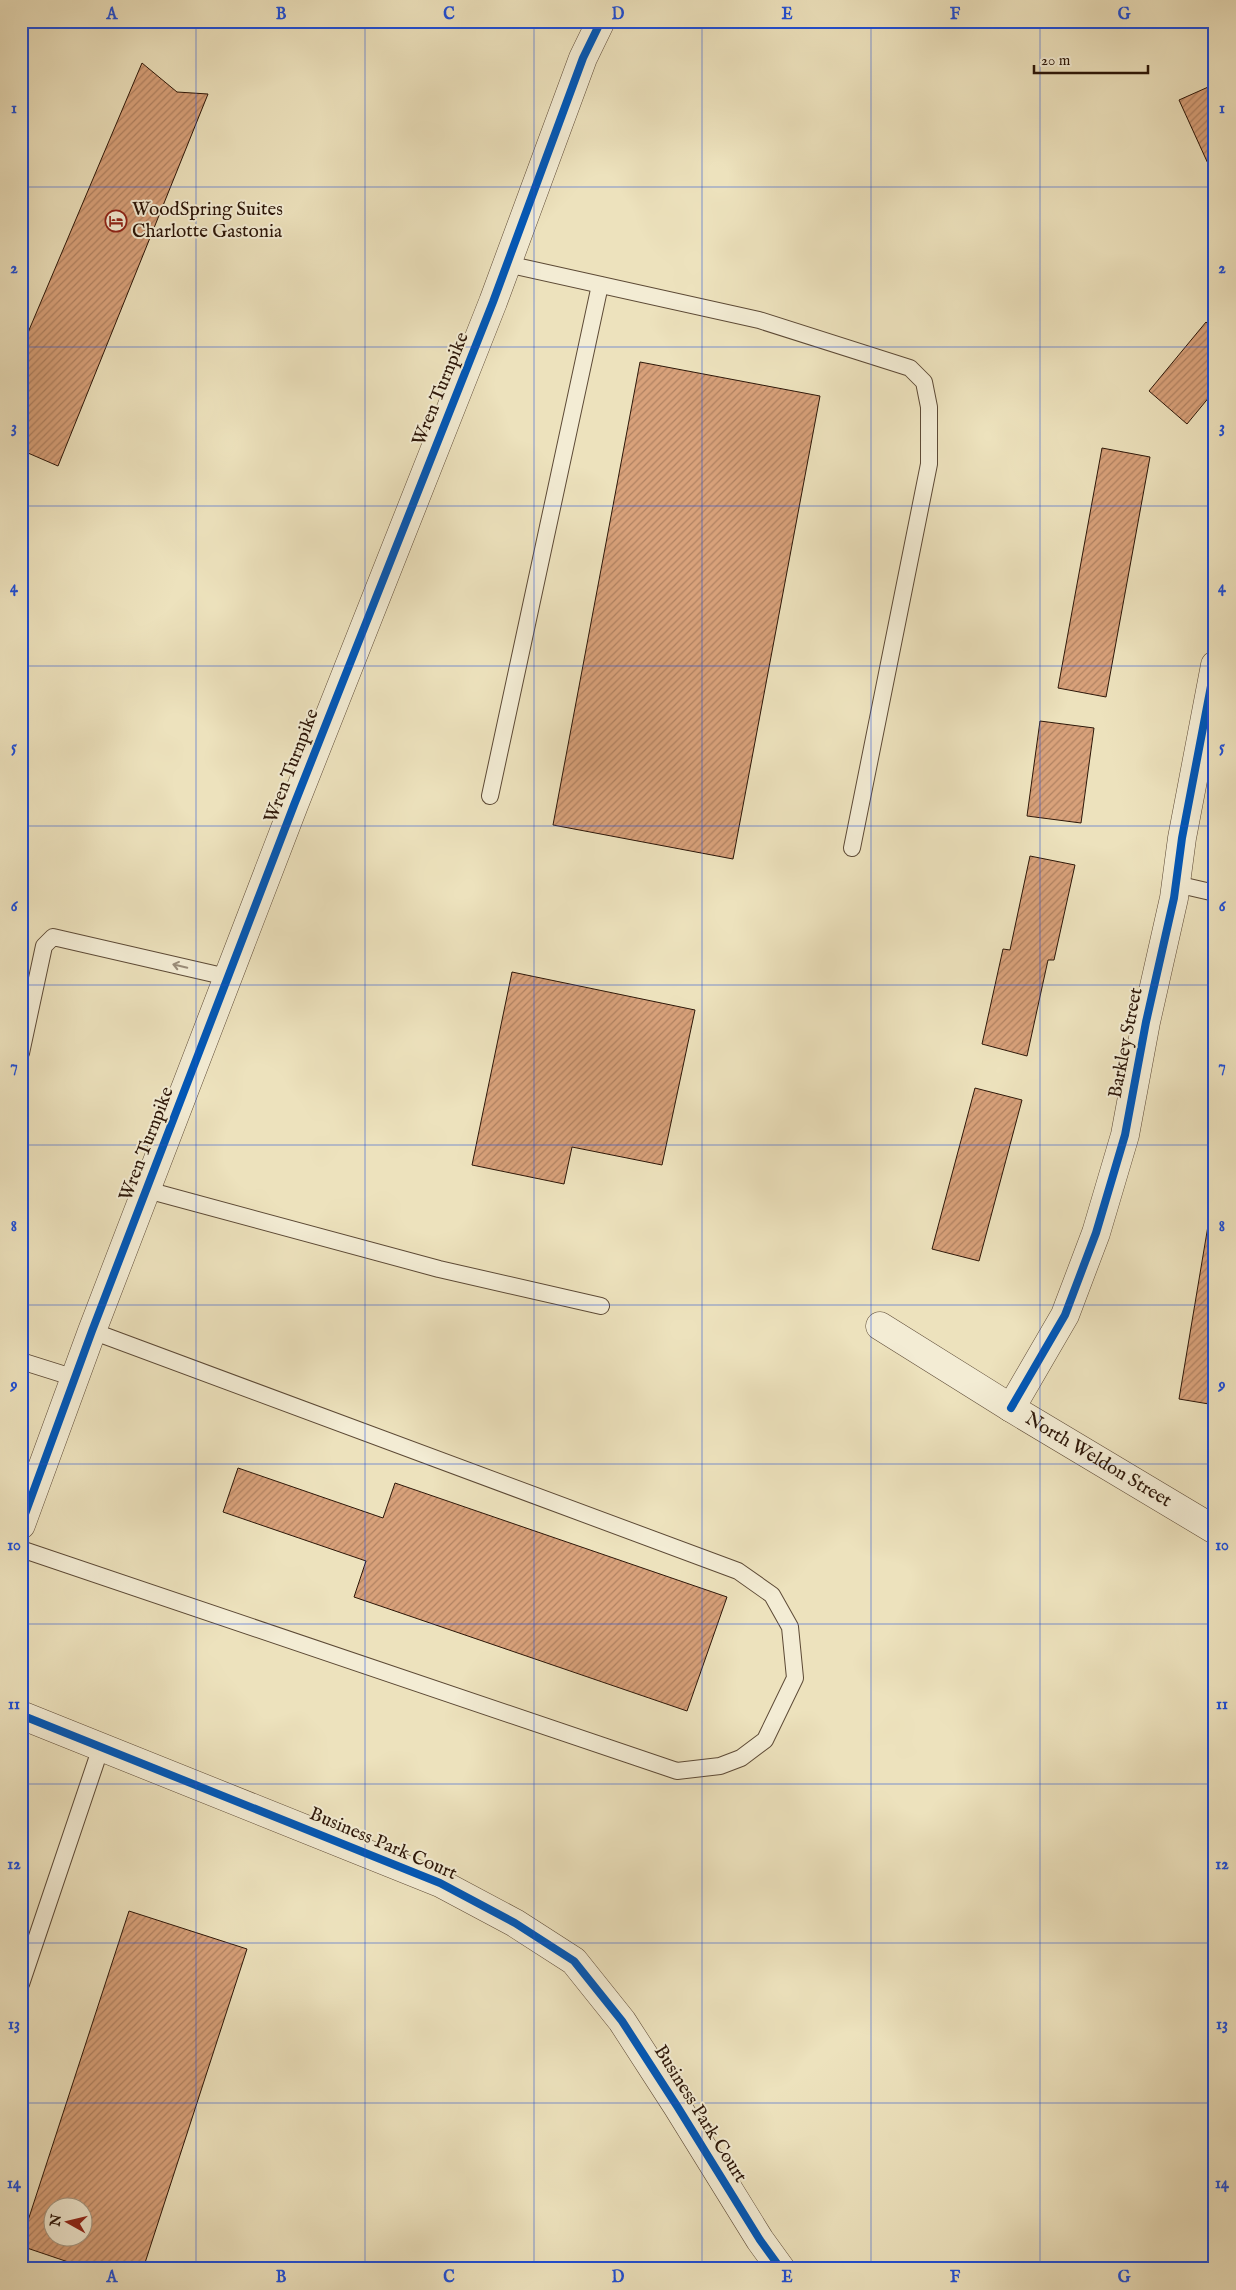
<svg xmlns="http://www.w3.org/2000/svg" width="1236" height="2290" viewBox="0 0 1236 2290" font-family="'IM FELL English',serif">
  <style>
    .building { fill: url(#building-hatch); stroke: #2d1709; fill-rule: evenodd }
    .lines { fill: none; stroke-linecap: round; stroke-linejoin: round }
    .lane-casing { stroke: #5d4a36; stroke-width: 18 }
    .street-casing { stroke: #5d4a36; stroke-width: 29 }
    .lane { stroke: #f3ecd4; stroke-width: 16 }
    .street { stroke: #f3ecd4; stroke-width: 28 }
    .cycleway-casing { stroke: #f3ecd4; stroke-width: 11 }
    .cycleway { stroke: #0057b8; stroke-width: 8 }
    .oneway { stroke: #9a8c79 }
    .grid { fill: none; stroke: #1d4ed8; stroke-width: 1; stroke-opacity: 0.55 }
    .labels { text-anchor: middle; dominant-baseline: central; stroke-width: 4; stroke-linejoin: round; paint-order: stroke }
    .poi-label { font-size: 19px; fill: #2d1709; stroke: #f3ecd4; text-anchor: start }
    .street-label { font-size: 19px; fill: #2d1709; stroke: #f3ecd4 }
    .neatline { fill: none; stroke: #1d4ed8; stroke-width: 2 }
    .grid-label { font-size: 16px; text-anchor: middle; font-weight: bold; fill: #1d4ed8 }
  </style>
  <defs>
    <pattern id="building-hatch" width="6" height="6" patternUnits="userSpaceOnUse" patternTransform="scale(1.25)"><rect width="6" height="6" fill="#d8a17a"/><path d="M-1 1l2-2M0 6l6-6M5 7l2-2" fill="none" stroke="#b08262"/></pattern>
  </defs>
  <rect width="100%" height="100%" fill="#ede2bd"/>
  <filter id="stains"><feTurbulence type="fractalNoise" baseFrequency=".004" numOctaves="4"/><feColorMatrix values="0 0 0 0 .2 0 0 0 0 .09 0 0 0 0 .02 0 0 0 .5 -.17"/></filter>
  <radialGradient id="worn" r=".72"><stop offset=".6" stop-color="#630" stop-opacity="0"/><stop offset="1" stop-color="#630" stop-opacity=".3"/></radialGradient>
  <!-- building -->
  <g class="building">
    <path d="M142,63l35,29 31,2 -150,372 -37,-16v-101z"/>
    <path d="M1215,84v95l-36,-79z"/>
    <path d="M1206,322l9,8v60l-28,34 -38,-33z"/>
    <path d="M640,362l180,34 -87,463 -180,-34z"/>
    <path d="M1102,448l48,9 -44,240 -48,-9z"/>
    <path d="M1040,721l54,7 -13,95 -54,-7z"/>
    <path d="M1030,856l45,9 -21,95h-6l-21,96 -45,-12 21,-95 7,1z"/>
    <path d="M512,972l183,38 -33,155 -90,-18 -8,37 -92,-19z"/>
    <path d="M975,1088l47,12 -43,161 -47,-12z"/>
    <path d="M1215,1184v221l-36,-6z"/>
    <path d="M238,1468l145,50 12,-35 332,114 -40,114 -333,-114 12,-36 -143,-49z"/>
    <path d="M129,1911l118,38 -104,320h-54l-68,-23v-4zM52,2208h30v30h-30z"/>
  </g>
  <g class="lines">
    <!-- lane casing -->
    <g class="lane-casing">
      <g id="lane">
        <path d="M507,264l252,56 151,48 14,14 5,25v57l-77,384"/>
        <path d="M490,796l110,-511"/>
        <path d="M1176,884l39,9"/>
        <path d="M21,1053l23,-107 9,-9 174,40"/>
        <path d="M147,1190l292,79 162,37"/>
        <path d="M21,1361l54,17"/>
        <path d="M21,1549l656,222 43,-5 21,-8 24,-18 30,-62 -5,-51 -18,-32 -34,-24 -646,-240"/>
        <path d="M21,1984l80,-237"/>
      </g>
    </g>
    <!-- street casing -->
    <g class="street-casing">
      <g id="street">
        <path id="s1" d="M880,1326l131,82 204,122"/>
        <path d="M1011,1408l54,-93 31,-82 29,-98 21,-113 28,-124 8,-60 33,-173"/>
        <path d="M21,1525l71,-194 202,-526 199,-503 90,-244 18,-37"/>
        <path d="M21,1715l419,168 75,40 59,38 48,60 55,85 83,134 21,29"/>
      </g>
    </g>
    <!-- lane -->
    <use href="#lane" class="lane"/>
    <!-- street -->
    <use href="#street" class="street"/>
    <!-- cycleway casing -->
    <g class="cycleway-casing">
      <g id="cycleway">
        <path d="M1011,1408l54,-93 31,-82 29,-98 21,-113 28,-124 8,-60 33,-173"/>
        <path d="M21,1525l71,-194 202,-526 199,-503 90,-244 18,-37"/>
        <path d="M21,1715l419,168 75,40 59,38 48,60 55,85 83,134 21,29"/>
      </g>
    </g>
    <!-- cycleway -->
    <use href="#cycleway" class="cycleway"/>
  </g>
  <!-- one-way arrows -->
  <defs><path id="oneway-shaft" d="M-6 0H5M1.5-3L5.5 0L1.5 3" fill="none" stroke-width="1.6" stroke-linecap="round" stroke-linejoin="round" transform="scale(1.25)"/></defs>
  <use class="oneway" href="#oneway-shaft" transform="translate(180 966) rotate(-167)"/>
  <!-- grid -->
  <path class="grid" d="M196,21v2248M365,21v2248M534,21v2248M702,21v2248M871,21v2248M1040,21v2248M21,187h1194M21,347h1194M21,506h1194M21,666h1194M21,826h1194M21,985h1194M21,1145h1194M21,1305h1194M21,1464h1194M21,1624h1194M21,1784h1194M21,1943h1194M21,2103h1194"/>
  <!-- icons -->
  <defs>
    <g id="hotel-ring" transform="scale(1.125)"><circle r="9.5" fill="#f3ecd4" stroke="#8f2418" stroke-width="1.5"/><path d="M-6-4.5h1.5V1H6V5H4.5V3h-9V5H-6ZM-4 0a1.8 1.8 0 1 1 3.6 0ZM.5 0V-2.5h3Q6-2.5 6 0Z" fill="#8f2418"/></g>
  </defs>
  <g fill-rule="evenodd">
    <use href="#hotel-ring" x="116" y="221"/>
  </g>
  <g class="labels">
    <!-- poi labels -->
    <g class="poi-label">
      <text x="132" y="210">WoodSpring Suites<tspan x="132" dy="22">Charlotte Gastonia</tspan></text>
    </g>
    <!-- street labels -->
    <g class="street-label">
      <text transform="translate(441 389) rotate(-68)">Wren Turnpike</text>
      <text transform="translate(292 766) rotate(-69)">Wren Turnpike</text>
      <text transform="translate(1126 1043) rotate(-79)">Barkley Street</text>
      <text transform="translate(147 1144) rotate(-69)">Wren Turnpike</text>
      <text stroke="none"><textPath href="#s1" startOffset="256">North Weldon Street</textPath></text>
      <text transform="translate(383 1844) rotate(23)">Business Park Court</text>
      <text transform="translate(700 2114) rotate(58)">Business Park Court</text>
    </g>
  </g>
  <!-- margin -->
  <rect width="1236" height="2290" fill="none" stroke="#ede2bd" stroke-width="55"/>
  <!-- north arrow -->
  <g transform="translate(68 2222) rotate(278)"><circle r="24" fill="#f3ecd4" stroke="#a49783"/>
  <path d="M0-4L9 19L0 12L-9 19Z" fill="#8f2418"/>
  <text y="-8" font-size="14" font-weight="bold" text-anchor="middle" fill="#2d1709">N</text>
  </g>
  <!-- scale -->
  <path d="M1034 65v8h114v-8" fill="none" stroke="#2d1709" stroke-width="2.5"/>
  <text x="1041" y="65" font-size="15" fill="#2d1709" stroke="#f3ecd4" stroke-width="4" paint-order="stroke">20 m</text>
  <rect x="28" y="28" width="1180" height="2234" class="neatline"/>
  <g class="grid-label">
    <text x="112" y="19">A</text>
    <text x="281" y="19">B</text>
    <text x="449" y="19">C</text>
    <text x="618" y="19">D</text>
    <text x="787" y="19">E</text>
    <text x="955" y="19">F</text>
    <text x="1124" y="19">G</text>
    <text x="14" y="113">1</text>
    <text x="1222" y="113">1</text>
    <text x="14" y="273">2</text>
    <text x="1222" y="273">2</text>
    <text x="14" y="432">3</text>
    <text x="1222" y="432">3</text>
    <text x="14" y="592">4</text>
    <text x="1222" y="592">4</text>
    <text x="14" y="752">5</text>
    <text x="1222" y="752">5</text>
    <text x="14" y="911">6</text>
    <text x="1222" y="911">6</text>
    <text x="14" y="1071">7</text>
    <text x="1222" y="1071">7</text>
    <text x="14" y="1231">8</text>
    <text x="1222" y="1231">8</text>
    <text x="14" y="1390">9</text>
    <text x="1222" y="1390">9</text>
    <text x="14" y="1550">10</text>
    <text x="1222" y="1550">10</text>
    <text x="14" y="1709">11</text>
    <text x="1222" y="1709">11</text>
    <text x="14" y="1869">12</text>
    <text x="1222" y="1869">12</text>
    <text x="14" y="2029">13</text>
    <text x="1222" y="2029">13</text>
    <text x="14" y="2188">14</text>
    <text x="1222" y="2188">14</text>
    <text x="112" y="2282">A</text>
    <text x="281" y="2282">B</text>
    <text x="449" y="2282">C</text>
    <text x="618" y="2282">D</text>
    <text x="787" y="2282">E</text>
    <text x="955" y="2282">F</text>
    <text x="1124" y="2282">G</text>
  </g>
  <rect width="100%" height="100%" filter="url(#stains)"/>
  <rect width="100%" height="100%" fill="url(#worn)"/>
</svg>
